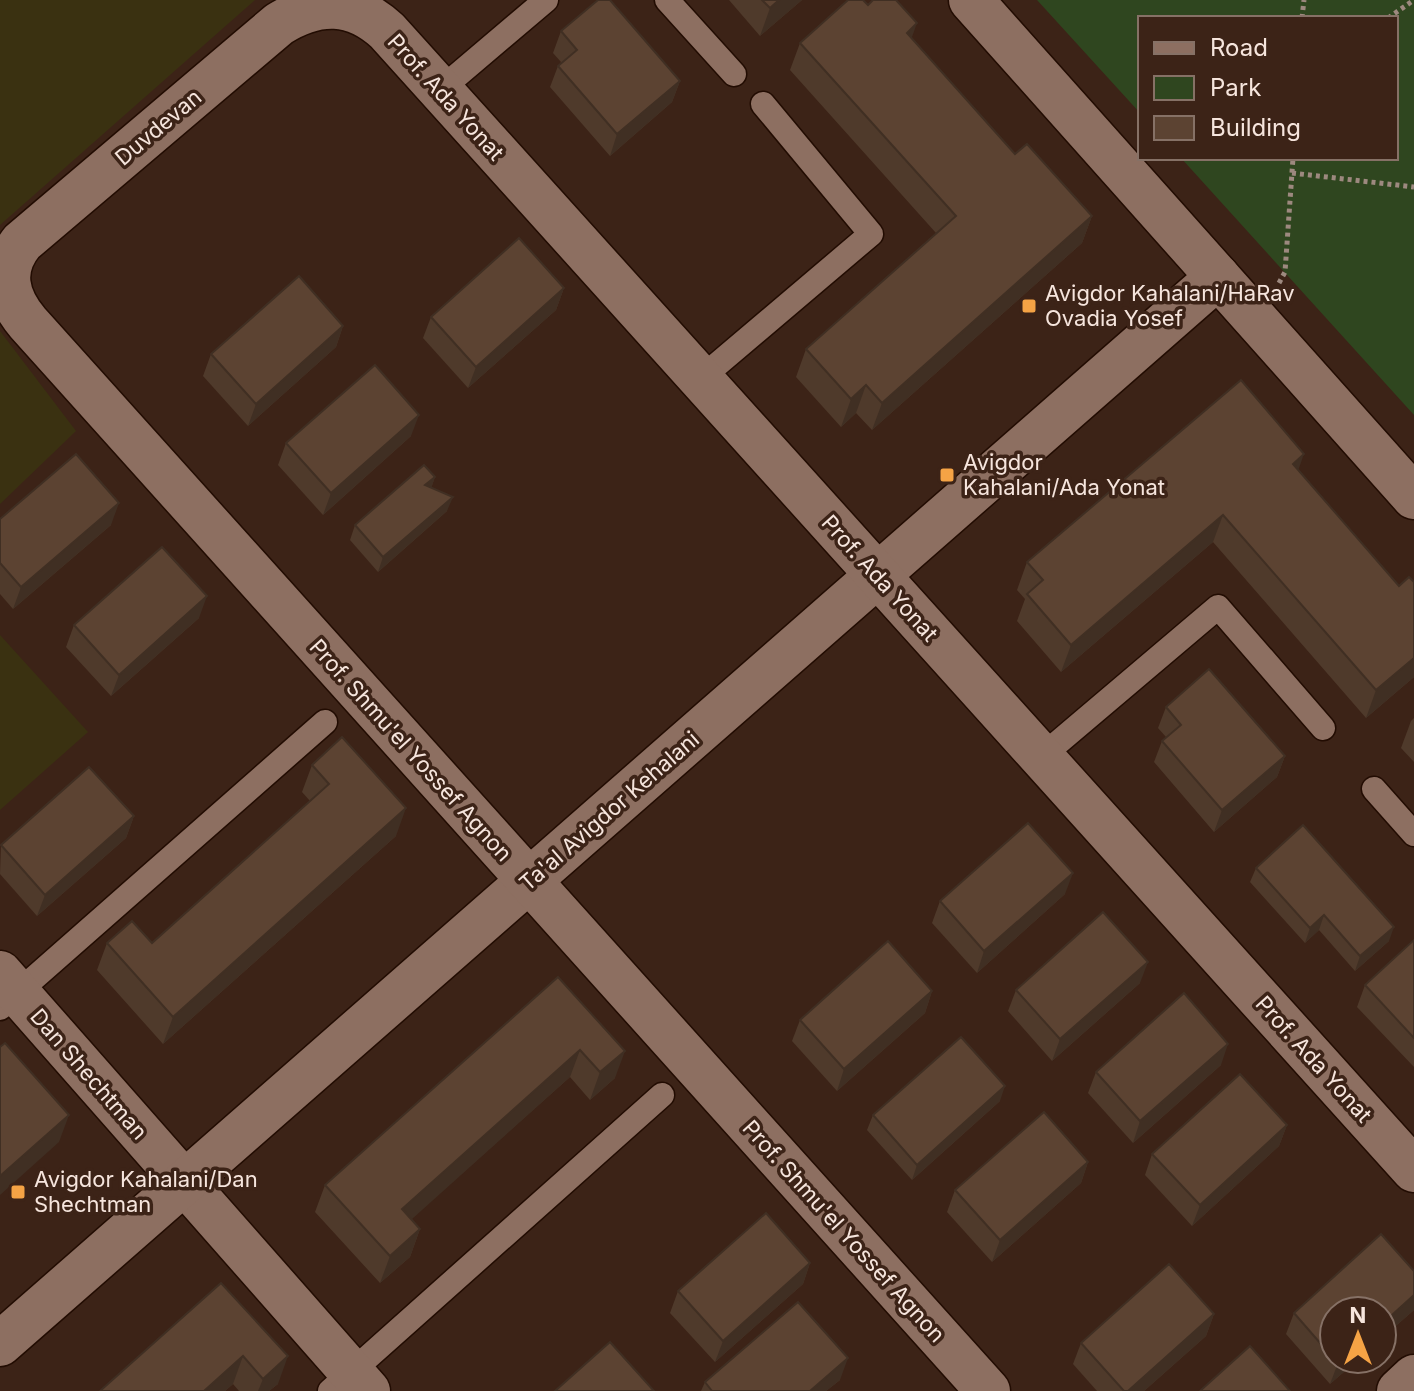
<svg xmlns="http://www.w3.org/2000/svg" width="1414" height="1391" viewBox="0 0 1414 1391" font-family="Inter,sans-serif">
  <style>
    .green { fill: #2f461f }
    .sand { fill: #3a3111 }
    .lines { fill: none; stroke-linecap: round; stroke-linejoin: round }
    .service-casing { stroke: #220c02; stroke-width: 27 }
    .minor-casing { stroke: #220c02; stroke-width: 47 }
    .tertiary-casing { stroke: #220c02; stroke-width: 47 }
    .path { stroke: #9d897f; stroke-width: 5; stroke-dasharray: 4 4; stroke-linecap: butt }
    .service { stroke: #8d6f61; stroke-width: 24 }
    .minor { stroke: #8d6f61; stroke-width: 44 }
    .tertiary { stroke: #8d6f61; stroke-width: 44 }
    .wall { fill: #4f3a2b }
    .shaded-wall { fill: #402f23 }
    .building { fill: #5c4332; stroke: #402f23; stroke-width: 2 }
    .poi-dot { fill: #f5a345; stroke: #3c2317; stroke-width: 3 }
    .labels { text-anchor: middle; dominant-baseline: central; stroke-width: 7; stroke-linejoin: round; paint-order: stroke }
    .street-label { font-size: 22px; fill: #f6e5dd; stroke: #3c2317 }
    .poi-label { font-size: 22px; fill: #f6e5dd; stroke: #3c2317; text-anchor: start }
  </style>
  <rect width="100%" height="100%" fill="#3c2317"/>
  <!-- green -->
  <path class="green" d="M1037,0h377v415l-233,-257h215v-140h-256v95z"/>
  <!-- sand -->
  <g class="sand">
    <path d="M0,0h255l-255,225z"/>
    <path d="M0,331l76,100 -76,73z"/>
    <path d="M0,635l88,97 -88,78z"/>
  </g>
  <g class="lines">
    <!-- service casing -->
    <g class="service-casing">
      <g id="service">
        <path d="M667,0l67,74"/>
        <path d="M440,90l106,-90"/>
        <path d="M700,379l171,-145 -108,-130"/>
        <path d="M1041,757l177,-150 105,121"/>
        <path d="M1374,789l40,45"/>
        <path d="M0,1008l325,-286"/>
        <path d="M330,1391l332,-296"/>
      </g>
    </g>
    <!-- minor casing -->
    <g class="minor-casing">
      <g id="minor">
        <path d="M0,973l368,418"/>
        <path d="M0,1344l1218,-1067"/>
        <path d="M988,1391l-960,-1068c-22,-26 -28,-54 -6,-81l257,-218c39,-24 74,-24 108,7l1027,1139"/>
        <path d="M1399,1391l15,-14"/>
      </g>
    </g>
    <!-- tertiary casing -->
    <g class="tertiary-casing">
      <path id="tertiary" d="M971,0l443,497"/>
    </g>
    <!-- path -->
    <g class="path">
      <path d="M1302,18l2,-18"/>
      <path d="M1388,18l26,-18"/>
      <path d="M1292,173l122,14"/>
      <path d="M1279,283l6,-11 8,-114"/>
    </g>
    <!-- service -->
    <use href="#service" class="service"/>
    <!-- minor -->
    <use href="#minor" class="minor"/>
    <!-- tertiary -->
    <use href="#tertiary" class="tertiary"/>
  </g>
  <!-- wall -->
  <g class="wall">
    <path d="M729,0h73l-42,36z"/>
    <path d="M868,5l44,33 103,116 77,62 -10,27 -210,187 -16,-17 -15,14 -45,-50 10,-28 130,-116 -146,-163 10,-27z"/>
    <path d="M561,31l119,50 -8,21 -62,54 -60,-69 8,-21 3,-4 -8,-9z"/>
    <path d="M564,288l-8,22 -88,78 -45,-50 8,-21z"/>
    <path d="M343,326l-7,21 -88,79 -45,-50 8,-22z"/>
    <path d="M411,436l-88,79 -45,-50 8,-22z"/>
    <path d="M1298,470l116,207 -48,41 -153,-176 -152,130 -44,-51 8,-22 -8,-9 10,-28z"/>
    <path d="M435,477l-4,11 16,23 -69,61 -28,-32 5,-15z"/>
    <path d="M0,519l111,6 -98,84 -13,-15z"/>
    <path d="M199,618l-88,78 -45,-49 8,-22z"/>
    <path d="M1166,707l119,49 -8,21 -63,55 -60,-70 8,-21 4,-4 -8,-9z"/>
    <path d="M1414,718v44l-13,-14 10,-27z"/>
    <path d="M312,765l84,71 -233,208 -66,-74 10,-27h45l158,-142 -8,-9z"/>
    <path d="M134,816l-8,22 -89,78 -37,-42 1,-29z"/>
    <path d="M1256,868l133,73 -34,30 -36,-41 -14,13 -55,-61z"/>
    <path d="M1065,894l-88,79 -45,-50 8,-22z"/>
    <path d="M1414,940v127l-57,-60 8,-22z"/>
    <path d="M558,977l57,101 -25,22 -20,-23 -159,142 9,10 -10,28 -30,26 -65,-71 10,-27z"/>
    <path d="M1140,983l-88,78 -44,-50 8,-21z"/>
    <path d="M932,991l-7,22 -88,78 -45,-50 8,-21z"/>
    <path d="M1221,1065l-88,78 -45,-50 8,-21z"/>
    <path d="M1000,1101l-88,79 -45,-50 6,-15z"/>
    <path d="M1287,1125l-8,21 -87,80 -47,-51 7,-21z"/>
    <path d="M1088,1162l-7,21 -89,79 -45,-50 8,-22z"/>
    <path d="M810,1263l-7,21 -88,78 -45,-49 8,-22z"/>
    <path d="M1414,1271v39l-32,28v-27l-48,48h25l-29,25 -44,-50 8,-21z"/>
    <path d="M221,1283l57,101 -9,7h-30l-6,-7 -8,7h-125z"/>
    <path d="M1214,1314l-8,22 -62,55h-47l-24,-27 8,-21z"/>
    <path d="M840,1380l-14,11h-125l4,-9z"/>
  </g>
  <!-- shaded-wall -->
  <g class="shaded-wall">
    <path d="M779,0h23l-42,36 10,-28z"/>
    <path d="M917,23l-10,28v-18z"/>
    <path d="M680,81l-8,21 -62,54 7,-22z"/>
    <path d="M1092,216l-10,27 -210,187 10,-27z"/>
    <path d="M564,288l-8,22 -88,78 8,-21z"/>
    <path d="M343,326l-7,21 -88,79 8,-22z"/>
    <path d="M866,385l-10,28 -15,14 10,-28z"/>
    <path d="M419,415l-8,21 -88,79 8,-22z"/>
    <path d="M1304,454l-10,28 -1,-18z"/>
    <path d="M435,477l-5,15 -5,-7z"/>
    <path d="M453,497l-6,14 -69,61 5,-15z"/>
    <path d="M119,503l-8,22 -98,84 8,-22z"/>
    <path d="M1223,515l-10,27 -152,130 10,-27z"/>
    <path d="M207,596l-8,22 -88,78 8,-21z"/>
    <path d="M1414,658v19l-48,41 10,-28z"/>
    <path d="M1285,756l-8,21 -63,55 8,-22z"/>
    <path d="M406,808l-10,28 -233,208 10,-27z"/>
    <path d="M134,816l-8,22 -89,78 8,-21z"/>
    <path d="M1073,873l-8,21 -88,79 7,-22z"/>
    <path d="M1324,915l-5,15 -14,13 5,-15z"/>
    <path d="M1394,927l-5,14 -34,30 5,-15z"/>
    <path d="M1148,962l-8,21 -88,78 8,-22z"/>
    <path d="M932,991l-7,22 -88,78 7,-22z"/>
    <path d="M1228,1044l-7,21 -88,78 7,-22z"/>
    <path d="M580,1050l-10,27 -178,160 10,-28z"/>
    <path d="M625,1051l-10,27 -25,22 10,-28z"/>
    <path d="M1005,1086l-5,15 -88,79 5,-15z"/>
    <path d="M69,1115l-10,27 -59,53v-19z"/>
    <path d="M1287,1125l-8,21 -87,80 8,-21z"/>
    <path d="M1088,1162l-7,21 -89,79 8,-22z"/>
    <path d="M420,1229l-10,28 -30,26 10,-27z"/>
    <path d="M810,1263l-7,21 -88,78 8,-21z"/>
    <path d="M1414,1295v15l-32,28v-14z"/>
    <path d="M1214,1314l-8,22 -62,55h-16z"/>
    <path d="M243,1356l-10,28 -8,7h-21z"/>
    <path d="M288,1356l-10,28 -9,7h-11l5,-12z"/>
    <path d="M848,1358l-8,22 -14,11h-16z"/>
    <path d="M1342,1359h17l-29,25 8,-21z"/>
  </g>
  <!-- building -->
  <g class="building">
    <path d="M598,0h12l70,81 -63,53 -59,-68 19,-16 -16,-19z"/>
    <path d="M762,0h17l-9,8z"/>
    <path d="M848,0h15l5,5 5,-5h23l21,23 -10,10 108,121 12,-10 65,72 -210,187 -16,-18 -15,14 -45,-50 150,-133 -156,-173z"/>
    <path d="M519,238l45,50 -88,79 -45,-50z"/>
    <path d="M299,276l44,50 -87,78 -45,-50z"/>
    <path d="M375,365l44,50 -88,78 -45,-50z"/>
    <path d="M1241,380l63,74 -11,10 106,122 10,-9 5,5v76l-38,32 -153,-175 -152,130 -44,-51 16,-14 -16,-18z"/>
    <path d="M76,454l43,49 -98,84 -21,-24v-44z"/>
    <path d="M424,465l11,12 -10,8 28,12 -70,60 -28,-32z"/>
    <path d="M162,547l45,49 -88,79 -45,-50z"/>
    <path d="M1209,669l76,87 -63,54 -60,-69 19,-16 -15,-18z"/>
    <path d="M342,737l64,71 -233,209 -66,-74 25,-22 20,22 177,-159 -17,-19z"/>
    <path d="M89,767l45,49 -89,79 -44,-50z"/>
    <path d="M1028,823l45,50 -89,78 -44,-50z"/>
    <path d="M1303,825l91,102 -34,29 -36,-41 -14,13 -54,-60z"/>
    <path d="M1103,912l45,50 -88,77 -44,-49z"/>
    <path d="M1414,940v98l-49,-53z"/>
    <path d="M888,941l44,50 -88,78 -44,-49z"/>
    <path d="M558,977l67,74 -25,21 -20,-22 -178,159 18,20 -30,27 -65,-71z"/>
    <path d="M1184,993l44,51 -88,77 -44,-49z"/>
    <path d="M961,1037l44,49 -88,79 -44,-50z"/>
    <path d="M5,1043l64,72 -69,61v-129z"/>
    <path d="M1240,1074l47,51 -87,80 -48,-51z"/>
    <path d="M1044,1112l44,50 -88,78 -45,-50z"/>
    <path d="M766,1213l44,50 -87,78 -45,-50z"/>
    <path d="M1381,1234l33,37v24l-32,29v-13h-48v48l-40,-46z"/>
    <path d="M1169,1264l45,50 -86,77h-4l-43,-48z"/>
    <path d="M221,1283l67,73 -25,23 -20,-23 -39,35h-104z"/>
    <path d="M798,1302l50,56 -38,33h-98l-7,-9z"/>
    <path d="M610,1342l44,49h-99z"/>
    <path d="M1250,1346l40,45h-90z"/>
  </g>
  <!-- markers -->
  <g class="poi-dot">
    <rect x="1021" y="298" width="16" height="16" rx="4"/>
    <rect x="939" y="467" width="16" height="16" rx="4"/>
    <rect x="10" y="1184" width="16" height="16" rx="4"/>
  </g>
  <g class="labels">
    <!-- street labels -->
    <g class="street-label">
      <text transform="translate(446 97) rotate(48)">Prof. Ada Yonat</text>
      <text transform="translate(158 127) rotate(-40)">Duvdevan</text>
      <text transform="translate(880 578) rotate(48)">Prof. Ada Yonat</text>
      <text transform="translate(411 750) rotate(48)">Prof. Shmu'el Yossef Agnon</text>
      <text transform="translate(609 811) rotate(-41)">Ta'al Avigdor Kehalani</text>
      <text transform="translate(1314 1059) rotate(48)">Prof. Ada Yonat</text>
      <text transform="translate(89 1074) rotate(49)">Dan Shechtman</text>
      <text transform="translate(844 1231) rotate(48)">Prof. Shmu'el Yossef Agnon</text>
    </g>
    <!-- poi labels -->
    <g class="poi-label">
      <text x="1045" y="293">Avigdor Kahalani/HaRav<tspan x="1045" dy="25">Ovadia Yosef</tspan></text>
      <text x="963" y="462">Avigdor<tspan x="963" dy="25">Kahalani/Ada Yonat</tspan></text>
      <text x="34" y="1179">Avigdor Kahalani/Dan<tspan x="34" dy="25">Shechtman</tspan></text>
    </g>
  </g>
  <!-- legend -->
  <rect x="1138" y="16" width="260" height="144" fill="#3c2317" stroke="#867166" stroke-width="2"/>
  <rect x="1154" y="42" width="40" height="12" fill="#8d6f61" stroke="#867166" stroke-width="2"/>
  <text x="1210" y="56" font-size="24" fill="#f6e5dd">Road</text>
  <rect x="1154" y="76" width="40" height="24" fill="#2f461f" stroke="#867166" stroke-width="2"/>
  <text x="1210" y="96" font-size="24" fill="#f6e5dd">Park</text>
  <rect x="1154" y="116" width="40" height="24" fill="#5c4332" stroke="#867166" stroke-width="2"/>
  <text x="1210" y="136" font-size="24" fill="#f6e5dd">Building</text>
  <!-- north arrow -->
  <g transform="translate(1358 1335)"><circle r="38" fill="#3c2317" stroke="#867166" stroke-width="2"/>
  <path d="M0-6L14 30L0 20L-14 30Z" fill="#f5a345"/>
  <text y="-12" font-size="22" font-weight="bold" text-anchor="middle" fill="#f6e5dd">N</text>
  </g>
</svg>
